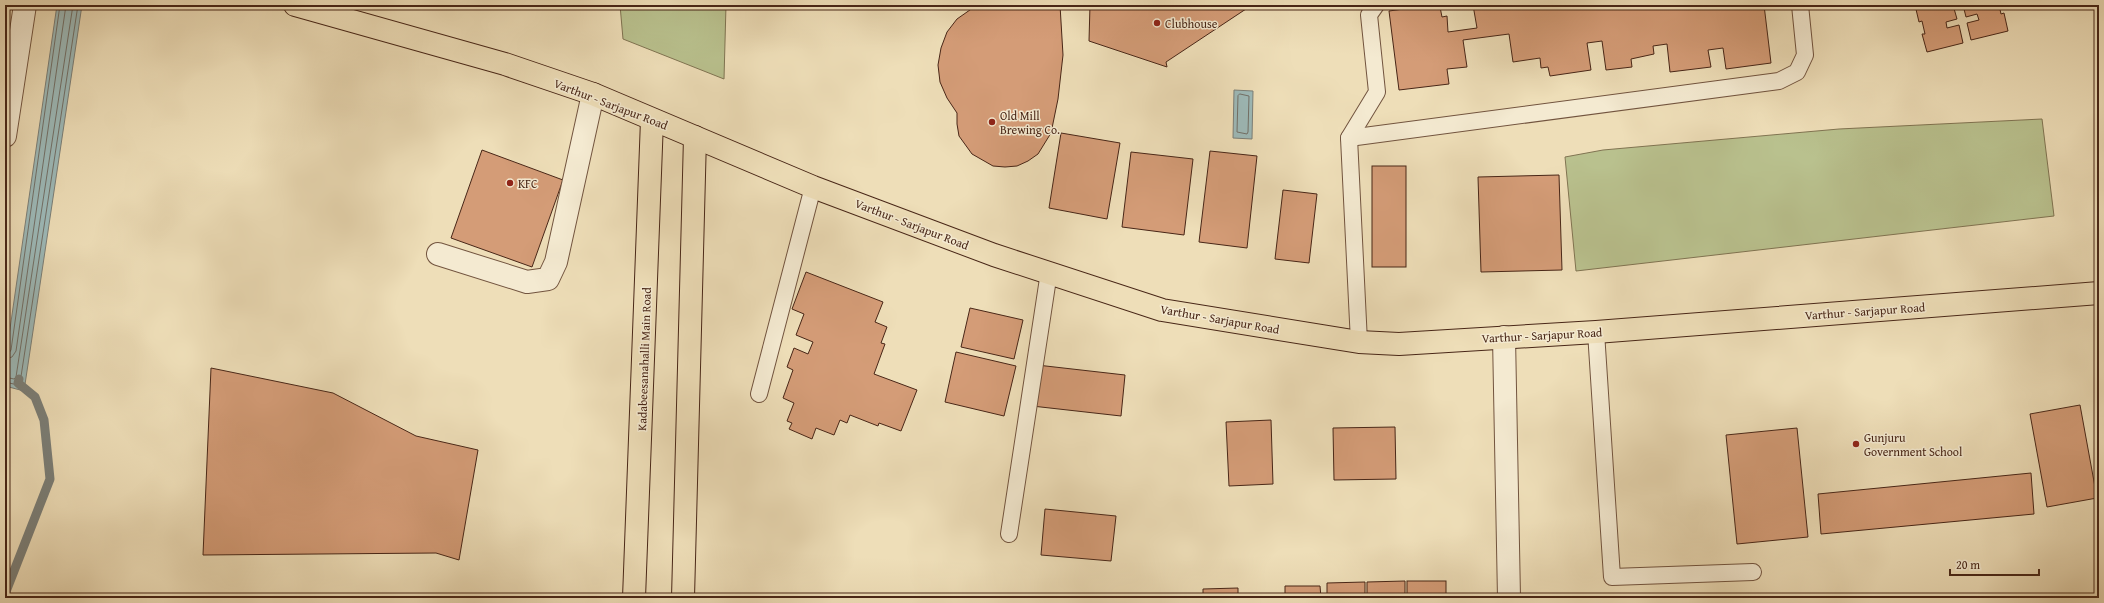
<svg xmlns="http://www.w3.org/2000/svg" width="2104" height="603" viewBox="0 0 2104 603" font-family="'Gentium Book Plus',serif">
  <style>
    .green { fill: #b9c18e; stroke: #807452 }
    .water { fill: #9dbab9; stroke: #7b7f78 }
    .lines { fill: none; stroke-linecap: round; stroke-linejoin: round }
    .shore { stroke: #727068; stroke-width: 1 }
    .stream { stroke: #7b7f78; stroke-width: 9 }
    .building { fill: #d49c77; stroke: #482617 }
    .lane-casing { stroke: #72543f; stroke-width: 18 }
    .street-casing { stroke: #72543f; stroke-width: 24 }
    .primary-casing { stroke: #482617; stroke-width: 24 }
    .lane { stroke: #f4ead1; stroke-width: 16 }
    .street { stroke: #f4ead1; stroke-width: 22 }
    .primary { stroke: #eedeb8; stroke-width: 22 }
    .poi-dot { fill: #8f2418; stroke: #f4ead1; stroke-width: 1.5 }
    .labels { text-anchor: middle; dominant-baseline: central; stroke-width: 3; stroke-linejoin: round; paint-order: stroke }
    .poi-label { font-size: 12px; fill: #482617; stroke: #f4ead1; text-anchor: start }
    .street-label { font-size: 12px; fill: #482617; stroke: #f4ead1 }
  </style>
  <rect width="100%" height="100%" fill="#eedeb8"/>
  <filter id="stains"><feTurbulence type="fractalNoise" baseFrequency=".005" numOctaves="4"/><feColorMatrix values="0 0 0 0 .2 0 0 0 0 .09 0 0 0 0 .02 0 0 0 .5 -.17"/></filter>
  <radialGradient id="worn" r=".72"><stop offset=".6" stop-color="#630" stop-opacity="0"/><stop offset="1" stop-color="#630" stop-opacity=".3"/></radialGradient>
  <!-- green -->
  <g class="green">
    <path d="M620,5h106l-2,74 -101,-40z"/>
    <path d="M2042,119l12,97 -478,55 -11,-114 38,-7 236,-21z"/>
  </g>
  <!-- water -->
  <g class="water">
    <path d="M57,5h25l-58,386 -19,-5v-23z"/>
    <path d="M1234,90l19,1 -1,48 -19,-1z"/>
  </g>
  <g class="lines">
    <!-- shore -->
    <g class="shore">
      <path d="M1240,94l9,2 -1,36 -1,2 -10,-2 1,-36z"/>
      <path d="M5,354l4,-1 2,-3 49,-345"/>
      <path d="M5,359l7,-2 4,-6 50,-346"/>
      <path d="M5,377l9,2 2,-2 57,-372"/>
      <path d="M5,382l13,3 2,-2 58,-378"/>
    </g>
    <!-- stream -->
    <path class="stream" d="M5,594l45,-115 -6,-59 -9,-23 -17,-14 1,-4"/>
  </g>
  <!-- building -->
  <g class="building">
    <path d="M536,5h45v4z"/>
    <path d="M977,5h83l3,50 -5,44 -7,34 -13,21 -10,7 -11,5 -12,1 -12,-1 -21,-12 -13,-18 -2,-12v-11l-10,-15 -7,-16 -2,-17 3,-17 6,-16 10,-13z"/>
    <path d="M1090,5h162l-86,57 1,5 -78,-26z"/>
    <path d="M1411,5h22v3l7,-1 2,10 5,-1 1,16 29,-4 -4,-23h105l1,4 14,-1 -1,-3h172l7,58 -45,6 -3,-21 -15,2 3,17 -41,5 -3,-28 -14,2 1,8 -23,5 1,8 -26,3 -4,-29 -15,2 4,27 -41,6 -2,-9 -7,1 -1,-10 -27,4 -4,-28 -46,6 4,27 -20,2 2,15 -50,6 -10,-79 22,-3z"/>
    <path d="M1915,5h38l4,14 -11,3 1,6 12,-3 4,18 -36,9 -5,-18h3l-3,-13 -3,1z"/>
    <path d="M1963,5h36l2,9 3,-1 4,18 -37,9 -4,-17 12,-3 -2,-6 -11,3z"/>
    <path d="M1061,133l59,10 -13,76 -58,-11z"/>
    <path d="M482,150l81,30 -31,87 -81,-29z"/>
    <path d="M1210,151l47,5 -10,92 -48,-6z"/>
    <path d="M1131,152l62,7 -9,76 -62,-8z"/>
    <rect x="1372" y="166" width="34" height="101"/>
    <path d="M1559,175l3,95 -81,2 -3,-95z"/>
    <path d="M1283,190l34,4 -8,69 -34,-4z"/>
    <path d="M806,272l77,30 -8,20 12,5 -6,16 4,1 -11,30 43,16 -16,41 -22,-8 -1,3 -28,-11 -3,8 -7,-3 -6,15 -18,-7 -4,11 -23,-10 3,-6 -5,-2 7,-18 -11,-5 10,-28 -6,-3 7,-19 14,6 5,-12 -17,-7 8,-21 -12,-5z"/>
    <path d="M970,308l53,12 -9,39 -53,-12z"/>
    <path d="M956,352l60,14 -12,50 -59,-14z"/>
    <path d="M1037,365l88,10 -4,41 -89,-10z"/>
    <path d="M211,368l122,25 83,43 62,14 -19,110 -23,-7 -233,2z"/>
    <path d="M2080,405l17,93 -50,9 -17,-93z"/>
    <path d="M1271,420l2,64 -44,2 -3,-64z"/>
    <path d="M1395,427l1,52 -62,1 -1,-52z"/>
    <path d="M1797,428l11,109 -71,7 -11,-109z"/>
    <path d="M2031,473l3,41 -213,20 -3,-40z"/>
    <path d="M1045,509l71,7 -5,45 -70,-6z"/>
    <path d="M1405,581v17h-38v-16z"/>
    <rect x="1407" y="581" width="39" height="17"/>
    <path d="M1365,582v16h-38v-15z"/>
    <path d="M1285,586h35l1,12h-36z"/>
    <path d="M1238,588v10h-35v-9z"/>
  </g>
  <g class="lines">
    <!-- lane casing -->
    <g class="lane-casing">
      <g id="lane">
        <path d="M1349,138l430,-57 18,-9 8,-17 -5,-50"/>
        <path d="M1596,332l16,245 141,-5"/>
        <path d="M1359,342l-10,-204 28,-46 -8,-77 7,-10"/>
        <path d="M759,394l54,-207"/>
        <path d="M1009,534l40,-262"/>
      </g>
    </g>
    <!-- street casing -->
    <g class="street-casing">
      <g id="street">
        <path d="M5,136l20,-131"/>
        <path d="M438,254l89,28 21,-3 8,-17 37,-168"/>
        <path d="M1504,337l5,261"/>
      </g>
    </g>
    <!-- primary casing -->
    <g class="primary-casing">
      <g id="primary">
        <path d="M295,5l210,59 88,30 220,93 181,68 168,55 197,32 40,2 197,-12 503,-39"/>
        <path d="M634,598l18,-478"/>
        <path d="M683,598l12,-461"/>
      </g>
    </g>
    <!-- lane -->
    <use href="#lane" class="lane"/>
    <!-- street -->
    <use href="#street" class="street"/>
    <!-- primary -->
    <use href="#primary" class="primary"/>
  </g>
  <!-- markers -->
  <g class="poi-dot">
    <circle cx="1157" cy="23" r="4"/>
    <circle cx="992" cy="122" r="4"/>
    <circle cx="510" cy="183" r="4"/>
    <circle cx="1856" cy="444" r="4"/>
  </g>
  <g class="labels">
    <!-- poi labels -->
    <g class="poi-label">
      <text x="1165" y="23">Clubhouse</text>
      <text x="1000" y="115">Old Mill<tspan x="1000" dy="14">Brewing Co.</tspan></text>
      <text x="518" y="183">KFC</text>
      <text x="1864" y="437">Gunjuru<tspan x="1864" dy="14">Government School</tspan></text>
    </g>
    <!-- street labels -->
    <g class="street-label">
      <text transform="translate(611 104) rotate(21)">Varthur - Sarjapur Road</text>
      <text transform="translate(912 224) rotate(21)">Varthur - Sarjapur Road</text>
      <text transform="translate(1865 311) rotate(-4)">Varthur - Sarjapur Road</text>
      <text transform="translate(1220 319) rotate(10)">Varthur - Sarjapur Road</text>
      <text transform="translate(1542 335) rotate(-3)">Varthur - Sarjapur Road</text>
      <text transform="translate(644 359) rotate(-88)">Kadabeesanahalli Main Road</text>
    </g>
  </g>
  <!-- margin -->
  <rect width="2104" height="603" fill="none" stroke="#eedeb8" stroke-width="20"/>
  <rect x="6" y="6" width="2092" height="591" fill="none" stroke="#482617" stroke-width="2"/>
  <rect x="10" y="10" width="2084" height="583" fill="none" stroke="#482617"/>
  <!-- scale -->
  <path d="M1950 569v6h89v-6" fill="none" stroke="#482617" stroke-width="2"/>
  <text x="1956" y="569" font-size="12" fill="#482617" stroke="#f4ead1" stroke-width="3" paint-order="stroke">20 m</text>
  <rect width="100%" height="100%" filter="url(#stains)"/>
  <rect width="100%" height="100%" fill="url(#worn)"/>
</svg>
